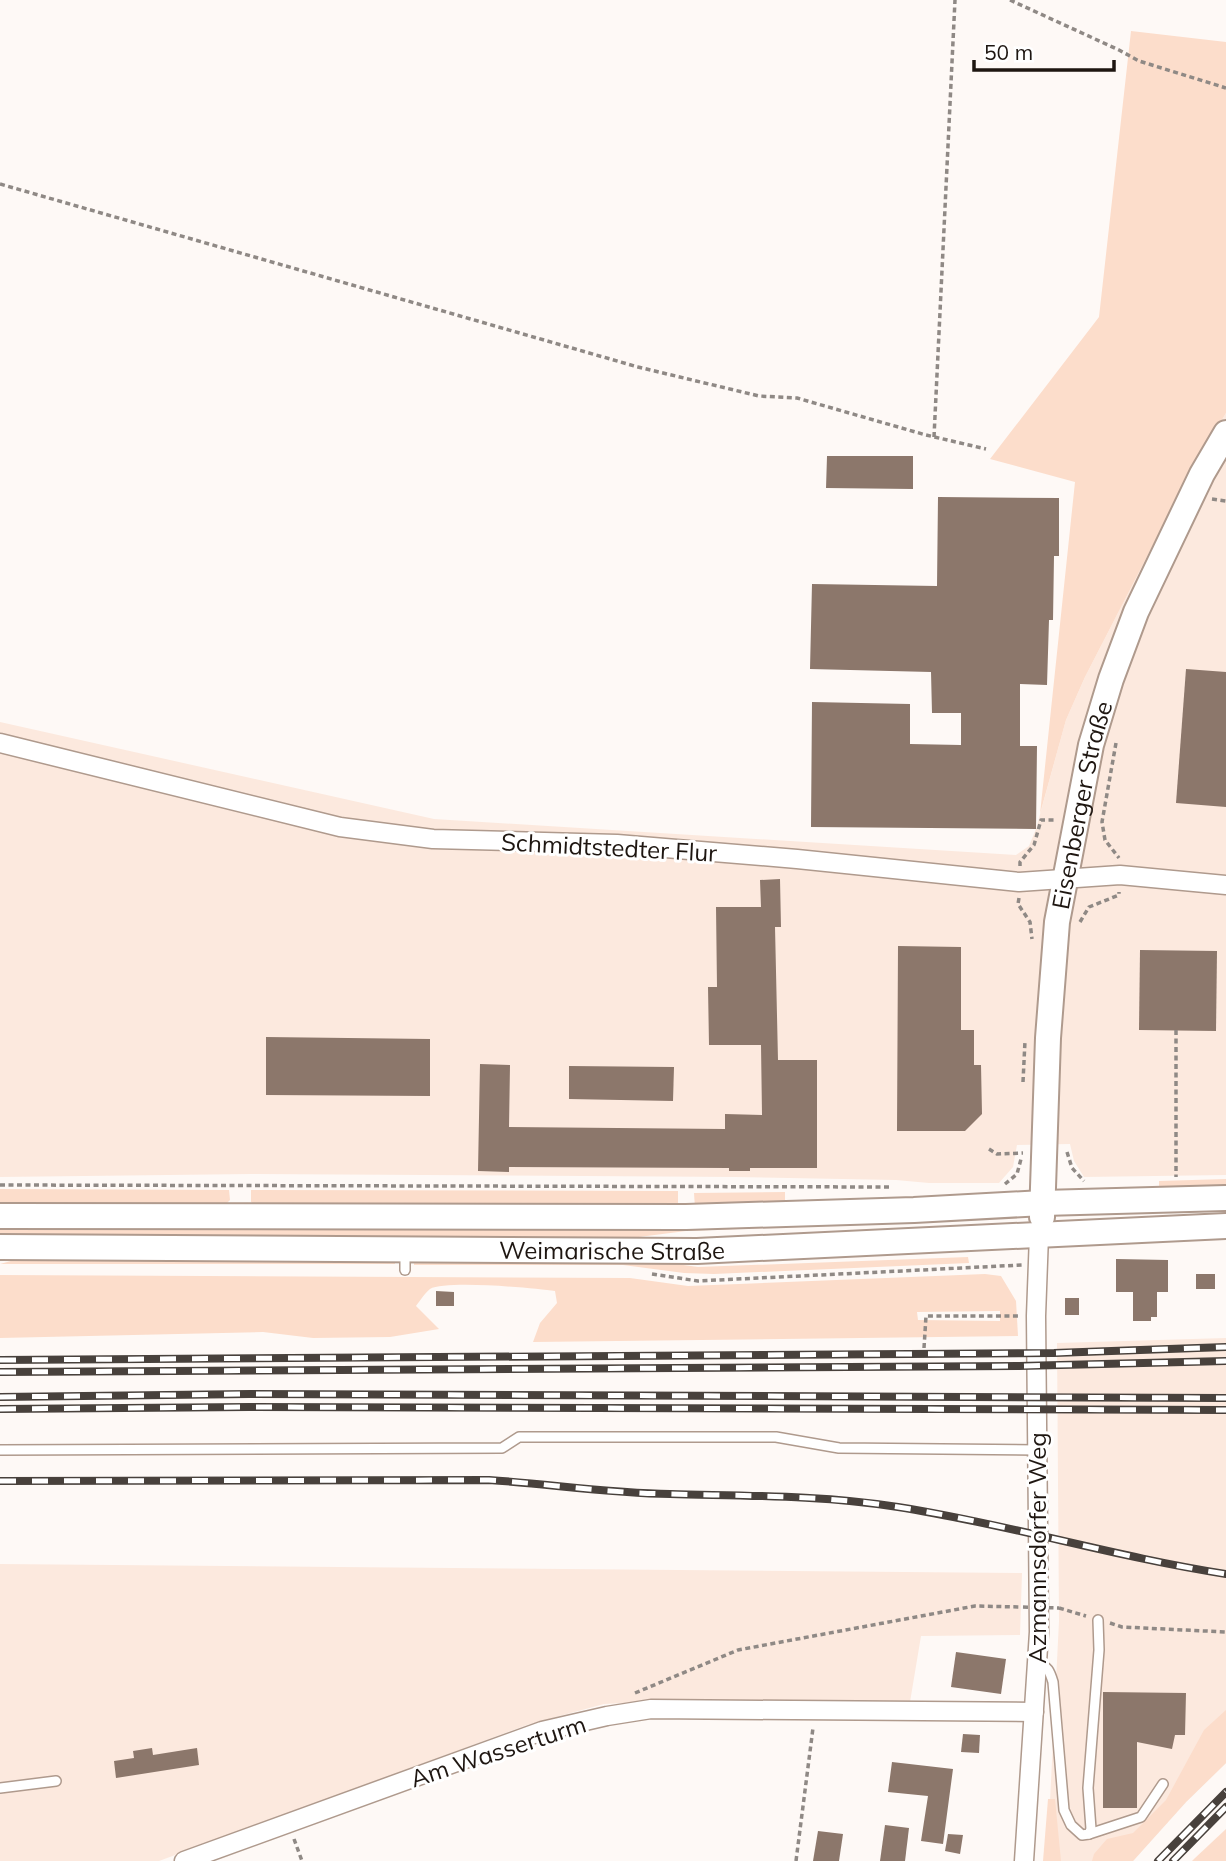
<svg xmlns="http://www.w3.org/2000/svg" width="1226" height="1861" viewBox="0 0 1226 1861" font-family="Mulish,sans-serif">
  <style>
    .built { fill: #fce9de }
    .green { fill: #fcddcb; fill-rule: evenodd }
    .building { fill: #8c776b }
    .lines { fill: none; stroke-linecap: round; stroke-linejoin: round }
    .lane-casing { stroke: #af9a8d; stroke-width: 12 }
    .street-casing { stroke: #af9a8d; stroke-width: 21 }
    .secondary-casing { stroke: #af9a8d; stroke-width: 28 }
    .path { stroke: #8f8985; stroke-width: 3.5; stroke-dasharray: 5 3.5; stroke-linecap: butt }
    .lane { stroke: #fff; stroke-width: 9 }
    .street { stroke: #fff; stroke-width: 18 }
    .secondary { stroke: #fff; stroke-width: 24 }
    .rail-casing { stroke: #48413c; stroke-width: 8 }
    .rail { stroke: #fff; stroke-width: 5; stroke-dasharray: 16; stroke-linecap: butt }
    .path-bridge { stroke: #8f8985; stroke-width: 3.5; stroke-dasharray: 5 3.5; stroke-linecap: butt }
    .labels { text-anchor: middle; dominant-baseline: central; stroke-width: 6; stroke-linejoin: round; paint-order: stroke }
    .street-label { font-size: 24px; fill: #1e1611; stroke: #fff }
  </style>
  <rect width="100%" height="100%" fill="#fef9f6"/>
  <!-- built -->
  <g class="built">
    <path d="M1226,413v762l-142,2 -10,-16 -4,-17 -53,1 -4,22 -14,16h-70l-33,-3 -161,-3 -483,-3 -252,3v-455l434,97 582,36 13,-9 7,-17 30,-109 19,-43 102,-198z"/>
    <path d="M1226,1338v425l-40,39 -53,59h-86l12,-240 -2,-278z"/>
    <path d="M0,1564l1022,9 -2,62 -99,1 -11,66 -225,-2 -81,4 -77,21 -368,136h-159z"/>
  </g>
  <!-- green -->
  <g class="green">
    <path d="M1131,31l95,11v371l-39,66 -102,198 -19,43 -26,94 35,-332 -85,-23 109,-142z"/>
    <path d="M1226,1179v8l-67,1v-7z"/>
    <path d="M0,1189l229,1 1,10 -5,5h-225z"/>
    <path d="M251,1190l427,1v16l-423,-2 -4,-3z"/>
    <path d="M785,1192v10l-90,6 -1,-15z"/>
    <path d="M971,1216v4l-285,11 -55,7 -631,-2v-11z"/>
    <path d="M29,1256l366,2v6h-395z"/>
    <path d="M414,1257l233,3 51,7 270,-10 1,6 -255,11 -30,-1 -61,-8h-209z"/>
    <path d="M985,1274l16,2 15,25 2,35 -485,6 7,-19 17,-20 -2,-12c-21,-3 -109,-11 -125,-2 -5,4 -11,13 -14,17l23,23 -49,8 -77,1 -50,-6 -263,6v-63l630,3 58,8zM917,1312l83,-1v10l-82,-1z"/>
    <path d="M1226,1710v53l-40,39 -53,59h-41l2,-7 13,-15 26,-6 33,-33 38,-70z"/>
    <path d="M1048,1799h7l6,62h-18z"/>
    <path d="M1226,1829v32h-34l2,-2z"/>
  </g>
  <!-- building -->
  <g class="building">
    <path d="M827,456h86v33l-87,-1z"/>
    <path d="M938,497l121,1v58h-5l-1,64h-4l-2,65 -27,-1v62h17l-1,83 -225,-2 1,-125 98,2v40l51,1v-32h-29l-1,-41 -121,-3 2,-85 125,2z"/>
    <path d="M1186,669l40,3v135l-50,-4z"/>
    <path d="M780,879l1,48h-6l3,133h39v108h-67v3h-21v-3l-220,-1v5l-31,-1 2,-107 30,1 -1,62 216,2v-15l37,1 -1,-70h-52l-1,-58h9l-1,-80h45l-1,-27z"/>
    <path d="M898,946l63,1v83h13v35h7l1,49 -17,17h-68z"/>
    <path d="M1140,950l77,1 -1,80 -77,-1z"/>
    <path d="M266,1037l164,2v57l-164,-1z"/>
    <path d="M569,1066l105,1 -1,34 -104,-2z"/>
    <path d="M1116,1259l52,1v32h-11v25h-6v4h-18v-29h-17z"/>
    <rect x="1196" y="1274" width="19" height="15"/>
    <path d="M436,1291l18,1v14h-18z"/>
    <rect x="1065" y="1298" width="14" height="17"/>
    <path d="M956,1652l50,7 -5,35 -50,-7z"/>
    <path d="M1103,1692l83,1 -1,42h-10l-3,14 -35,-7v66h-34z"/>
    <path d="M963,1734l17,1 -1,18 -18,-1z"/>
    <path d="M152,1748l1,7 44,-7 2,17 -83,13 -2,-17 20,-3 -1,-7z"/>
    <path d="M892,1762l61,7 -10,75 -22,-3 7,-45 -40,-4z"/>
    <path d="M885,1825l24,3 -4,33h-25z"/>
    <path d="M818,1831l25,3 -4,27h-26z"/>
    <path d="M948,1834l15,1 -3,19 -15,-3z"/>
  </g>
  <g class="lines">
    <!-- lane casing -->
    <g class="lane-casing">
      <g id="lane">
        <path d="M405,1251v19"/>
        <path d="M0,1450l502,-2 17,-11h257l63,11 198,2"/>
        <path d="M1037,1665c11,0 13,7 16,17l11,128 7,15 11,10 7,-1 2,-5 -3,-41 11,-138 -1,-30"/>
        <path d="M0,1788l56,-7"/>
        <path d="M1089,1834l52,-17 22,-33"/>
      </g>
    </g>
    <!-- street casing -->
    <g class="street-casing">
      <g id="street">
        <path d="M0,743l340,84 93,12 184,5 180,15 222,23 101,-7 106,10"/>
        <path d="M184,1861l358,-130 65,-15 44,-7 383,3"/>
        <path d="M1024,1861l15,-229 -3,-316 3,-81"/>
      </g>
    </g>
    <!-- secondary casing -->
    <g class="secondary-casing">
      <g id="secondary">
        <path d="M0,1216l686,1 228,-7 129,-7 183,-5"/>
        <path id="s1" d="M1042,1217l6,-179 9,-116 34,-177 20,-66 25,-67 66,-138 24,-41"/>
        <path id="s2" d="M0,1247l697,4 529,-25"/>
      </g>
    </g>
    <!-- path -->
    <g class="path">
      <path d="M1010,0l109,50 20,11 87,27"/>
      <path d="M0,184l638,183 121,29 38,2 129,37 60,14"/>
      <path d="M934,437l21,-437"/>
      <path d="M1212,499l14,2"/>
      <path d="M1116,743l-14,79 3,18 14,18"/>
      <path d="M1020,866v-4l14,-17 7,-25h14"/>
      <path d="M1019,898l-1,6 12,18 2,17"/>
      <path d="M1080,922l9,-15 30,-12v-3"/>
      <path d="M1176,1030v147"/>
      <path d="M1023,1082l2,-41"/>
      <path d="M989,1149l8,5 26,-1"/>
      <path d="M1067,1152l5,16 12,13"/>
      <path d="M1005,1184l12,-10 4,-15"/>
      <path d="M0,1185l890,2"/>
      <path d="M652,1274l46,7 324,-16"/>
      <path d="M924,1348l2,-32h92"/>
      <path d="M1059,1608l27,8"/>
      <path d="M1110,1623l12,4 104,5"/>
      <path d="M635,1693l103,-43 237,-44 46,1"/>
      <path d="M294,1839l8,22"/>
      <path d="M796,1861l17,-133"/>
    </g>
    <!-- lane -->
    <use href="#lane" class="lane"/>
    <!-- street -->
    <use href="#street" class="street"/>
    <!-- secondary -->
    <use href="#secondary" class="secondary"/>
    <!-- rail casing -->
    <g class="rail-casing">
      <g id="rail">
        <path d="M0,1360l1054,-7 172,-6"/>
        <path d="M0,1372l1019,-6 207,-5"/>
        <path d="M0,1397l250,-3 976,4"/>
        <path d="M0,1409l249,-2 977,3"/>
        <path d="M0,1481l489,-1c61,4 120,13 181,14 76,2 152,1 228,13 110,17 217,50 328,67"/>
        <path d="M1158,1861l68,-69"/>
        <path d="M1173,1861l53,-54"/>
      </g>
    </g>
    <!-- rail -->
    <use href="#rail" class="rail"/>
    <!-- path-bridge -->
    <path class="path-bridge" d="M1023,1607l36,1"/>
  </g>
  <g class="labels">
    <!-- street labels -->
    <g class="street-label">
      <text stroke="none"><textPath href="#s1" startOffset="415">Eisenberger Straße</textPath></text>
      <text transform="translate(609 847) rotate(3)">Schmidtstedter Flur</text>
      <text stroke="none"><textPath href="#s2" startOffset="612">Weimarische Straße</textPath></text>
      <text transform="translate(1037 1548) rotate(-90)">Azmannsdorfer Weg</text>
      <text transform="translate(498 1751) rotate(-18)">Am Wasserturm</text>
    </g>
  </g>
  <!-- scale -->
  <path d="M974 60v10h140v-10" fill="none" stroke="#1e1611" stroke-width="3.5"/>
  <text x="984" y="60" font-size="21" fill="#1e1611" stroke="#ffffff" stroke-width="5" paint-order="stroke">50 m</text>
</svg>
